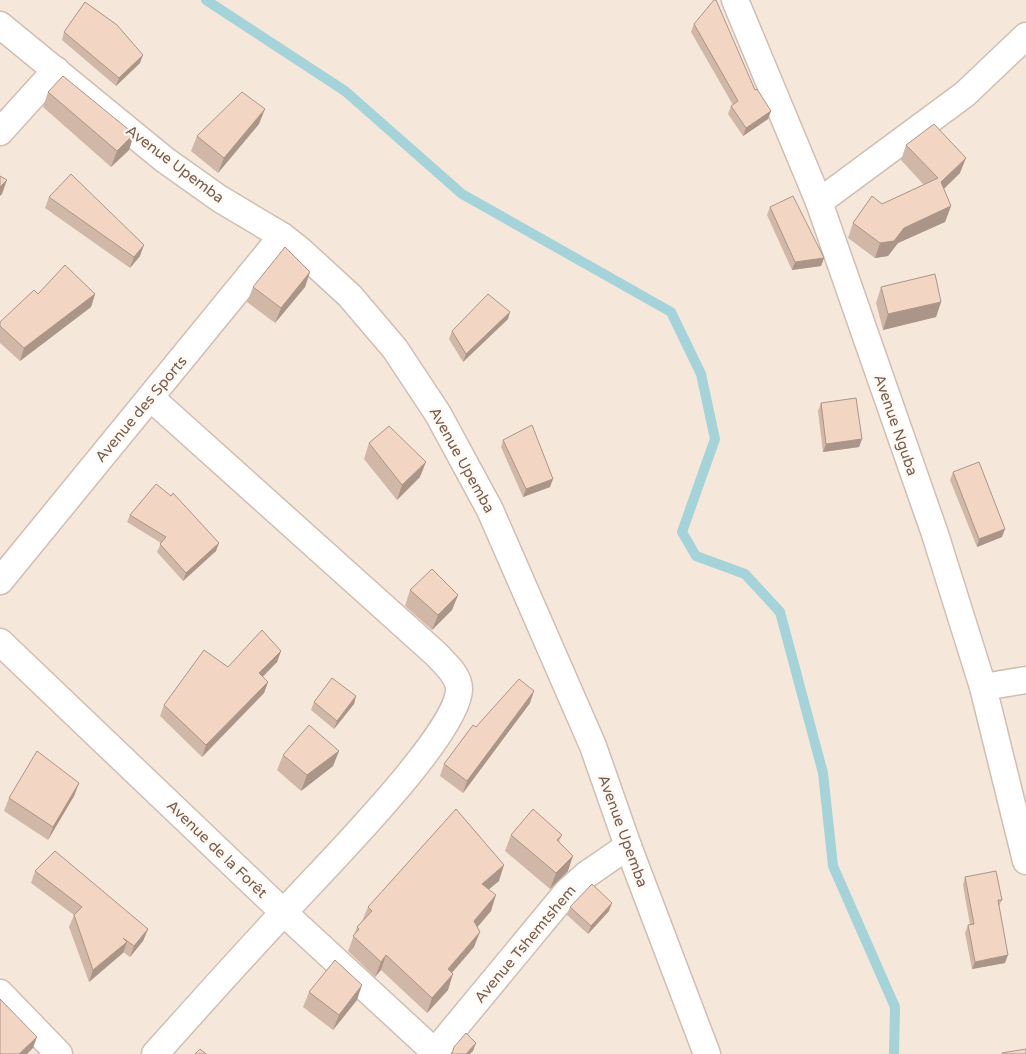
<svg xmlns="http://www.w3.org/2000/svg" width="1026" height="1054" viewBox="0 0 1026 1054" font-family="'Varela Round',sans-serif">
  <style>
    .residential { fill: #f5e8da }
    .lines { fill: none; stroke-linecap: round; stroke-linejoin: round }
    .stream { stroke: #a5d3da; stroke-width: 10 }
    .minor-casing { stroke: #d1beb0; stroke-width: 29 }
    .minor { stroke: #fff; stroke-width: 26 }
    .wall { fill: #d1b7a8 }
    .shaded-wall { fill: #aa9588 }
    .building { fill: #f3d5c3; stroke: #aa9588 }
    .labels { text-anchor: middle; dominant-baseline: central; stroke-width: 4.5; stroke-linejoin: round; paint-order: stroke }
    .street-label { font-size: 15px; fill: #7a5c4d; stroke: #fffaf3 }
  </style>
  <rect width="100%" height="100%" fill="#fdf6ec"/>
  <!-- residential -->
  <rect class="residential" x="0" y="0" width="1026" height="1054"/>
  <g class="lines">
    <!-- stream -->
    <path class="stream" d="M206,0l139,91 117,103 209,118 30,62 14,65 -33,93 14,24 49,18 35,38 43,161 10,93 62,141 -1,47"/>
    <!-- minor casing -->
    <g class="minor-casing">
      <g id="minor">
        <path d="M735,0l84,202 116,332 48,153 43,174"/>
        <path d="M0,25l165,135 55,39 62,37 19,15 49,45 45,53 43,65 52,96 103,236 35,100 79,208"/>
        <path d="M0,132l56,-62"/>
        <path d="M819,202l146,-108 61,-58"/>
        <path d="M151,398l285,256c9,10 23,21 23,35 0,45 -139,183 -174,222 -44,47 -87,95 -130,143"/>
        <path d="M0,581l282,-345"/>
        <path d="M0,642l283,270 154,142"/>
        <path d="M983,687l43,-7"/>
        <path d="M0,993l59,61"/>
        <path d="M433,1054l134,-162 19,-17 42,-29"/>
      </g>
    </g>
    <!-- minor -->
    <use href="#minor" class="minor"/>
  </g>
  <!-- wall -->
  <g class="wall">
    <path d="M694,24l61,66 16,21 -3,8 -25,17 -15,-22 3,-8 2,-1 -42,-73z"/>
    <path d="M64,32l76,31 -24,23 -54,-46z"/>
    <path d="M48,92l86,42 -5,16 -18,17 -68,-60z"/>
    <path d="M259,124l-41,49 -27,-22 6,-15z"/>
    <path d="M906,145l54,28 -16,16 7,17 -6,16 -47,21 -10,13 -13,2 -27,-20 5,-15 29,-19 42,-19 -23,-25z"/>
    <path d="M49,197l91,59 -10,12 -85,-60z"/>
    <path d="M770,207l54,51 -3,8 -29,4 -25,-55z"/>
    <path d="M310,272l-5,15 -30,36 -28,-21 6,-15z"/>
    <path d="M881,287l60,15 -5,15 -53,13 -7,-27z"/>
    <path d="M38,294h57l-4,13 -71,54 -20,-18v-21z"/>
    <path d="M508,319l-45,43 -14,-23 3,-8z"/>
    <path d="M821,403l41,36 -3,8 -36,5 -5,-41z"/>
    <path d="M503,440l47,47 -27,10 -22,-50z"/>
    <path d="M369,443l51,34 -23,23 -33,-41z"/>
    <path d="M953,472l49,65 -25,10 -27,-67z"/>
    <path d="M130,515l86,36 -33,30 -26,-29 4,-9 -34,-21z"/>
    <path d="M410,590l48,5 -6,15 -20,20 -27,-24z"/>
    <path d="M281,651l-4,11 -14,15 5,5 -4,11 -62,64 -42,-41 4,-11 64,-38z"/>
    <path d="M356,696l-2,8 -20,25 -23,-19 3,-8z"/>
    <path d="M530,703l-67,90 -23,-17 4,-12 32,-37z"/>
    <path d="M339,751l-6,15 -32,25 -24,-21 6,-15z"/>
    <path d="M79,783l-5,13 -26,44 -44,-29 5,-13z"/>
    <path d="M511,835h51l-3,7 9,29 -18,18 -45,-38z"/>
    <path d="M35,871l113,58 -5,12 -13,16 -7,-5 -34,30 -20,-55 5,-12 -43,-32z"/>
    <path d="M965,877l37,23 -3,6 6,57 -33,6 -7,-36 3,-8h2l-7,-40z"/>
    <path d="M499,881l-10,8 2,22 -14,16 -3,20 -22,26 -4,17 -21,23 -46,-43 -6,7 -27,-26 9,-24 5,-6 6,-14z"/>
    <path d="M570,907l39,4 -21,23 -21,-19z"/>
    <path d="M309,992l48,8 -24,30 -30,-23z"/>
  </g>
  <!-- shaded-wall -->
  <g class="shaded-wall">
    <path d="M143,55l-3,8 -24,23 3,-8z"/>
    <path d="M265,109l-6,15 -41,49 6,-15z"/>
    <path d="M771,111l-3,8 -25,17 3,-8z"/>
    <path d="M134,134l-5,16 -18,17 6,-16z"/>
    <path d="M966,158l-6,15 -25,24 6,-15z"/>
    <path d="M7,180l-5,14 -2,2v-9z"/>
    <path d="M951,206l-6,16 -47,21 -10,13 -13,2 5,-15 24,-15z"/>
    <path d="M144,245l-4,11 -10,12 4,-11z"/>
    <path d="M824,258l-3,8 -29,4 3,-8z"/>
    <path d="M310,272l-5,15 -30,36 6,-15z"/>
    <path d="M95,294l-4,13 -71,54 4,-13z"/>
    <path d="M941,302l-5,15 -53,13 5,-16z"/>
    <path d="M510,312l-2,7 -45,43 3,-8z"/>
    <path d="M862,439l-3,8 -36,5 3,-8z"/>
    <path d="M426,462l-6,15 -23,23 5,-15z"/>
    <path d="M553,479l-3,8 -27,10 3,-8z"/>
    <path d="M1005,529l-3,8 -25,10 2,-8z"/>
    <path d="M219,543l-3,8 -33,30 3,-8z"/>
    <path d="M458,595l-6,15 -20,20 6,-15z"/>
    <path d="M281,651l-4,11 -22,22 4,-11z"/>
    <path d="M268,682l-4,11 -62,64 4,-12z"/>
    <path d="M534,691l-4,12 -67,90 4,-12z"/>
    <path d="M356,696l-2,8 -20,25 3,-8z"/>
    <path d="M339,751l-6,15 -32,25 6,-16z"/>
    <path d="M79,783l-5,13 -26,44 5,-13z"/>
    <path d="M573,856l-5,15 -18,18 6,-16z"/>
    <path d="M504,865l-5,16 -22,18 5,-15z"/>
    <path d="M496,895l-5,16 -22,26 5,-16z"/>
    <path d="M612,903l-3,8 -21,23 3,-8z"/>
    <path d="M148,929l-5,12 -13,16 4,-11z"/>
    <path d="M480,932l-6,15 -32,37 6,-15z"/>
    <path d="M127,942l-4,11 -34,29 4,-12z"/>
    <path d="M386,955l-5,15 -6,7 6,-15z"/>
    <path d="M1008,955l-3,8 -33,6 3,-7z"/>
    <path d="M453,974l-5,16 -21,23 5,-15z"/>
    <path d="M362,985l-5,15 -24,30 6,-15z"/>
    <path d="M37,1037l-4,11 -6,6h-8z"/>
    <path d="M476,1043l-3,8 -3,3h-4z"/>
  </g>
  <!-- building -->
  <g class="building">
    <path d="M714,0h2l39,90 2,-1 14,22 -25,17 -15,-22 7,-5 -44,-77z"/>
    <path d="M85,2l32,23 26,30 -24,23 -55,-46z"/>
    <path d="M63,76l71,58 -17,17 -69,-59z"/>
    <path d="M242,92l23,17 -41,49 -27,-22z"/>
    <path d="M934,124l32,34 -25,24 10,24 -47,22 -10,13 -14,2 -27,-20 19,-27 10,8 56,-26 -32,-33z"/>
    <path d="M71,174l73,71 -10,12 -85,-60z"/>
    <path d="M0,176l7,4 -7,7z"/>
    <path d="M793,196l31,62 -29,4 -25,-55z"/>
    <path d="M285,247l25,25 -29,36 -28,-21z"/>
    <path d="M65,265l30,29 -71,54 -24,-22v-4l34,-32 4,4z"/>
    <path d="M935,274l6,28 -53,12 -7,-27z"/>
    <path d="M488,294l22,18 -44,42 -14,-23z"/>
    <path d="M856,398l6,41 -36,5 -5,-41z"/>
    <path d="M532,425l21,54 -27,10 -23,-49z"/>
    <path d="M389,426l37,36 -24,23 -33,-42z"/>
    <path d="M979,462l26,67 -26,10 -26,-67z"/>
    <path d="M156,484l15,12 2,-3 46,50 -33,30 -26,-29 6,-7 -36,-22z"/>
    <path d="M432,569l26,26 -20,20 -28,-25z"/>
    <path d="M262,630l19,21 -22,22 9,9 -62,63 -42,-40 40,-55 24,17z"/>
    <path d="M332,678l24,18 -19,25 -23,-19z"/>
    <path d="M519,679l15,12 -67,90 -23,-17 29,-39 3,2z"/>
    <path d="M309,725l30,26 -32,24 -24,-20z"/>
    <path d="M37,751l42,32 -26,44 -44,-29z"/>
    <path d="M456,809l48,56 -22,19 14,11 -22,26 6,11 -32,37 5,5 -21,24 -46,-43 -5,7 -28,-26 6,-7 -2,-2 15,-16 -4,-4z"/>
    <path d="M533,809l29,26 -5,5 16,16 -17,17 -45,-38z"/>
    <path d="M55,851l93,78 -14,17 -11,-8 4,4 -34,28 -19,-55 8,-8 -47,-36z"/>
    <path d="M996,871l6,29h-4l10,55 -33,7 -7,-37 6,-1 -9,-47z"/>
    <path d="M592,884l20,19 -21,23 -21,-19z"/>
    <path d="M335,960l27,25 -23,30 -30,-23z"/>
    <path d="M0,999l37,38 -18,17h-19z"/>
    <path d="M466,1033l10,10 -10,11h-14l2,-7z"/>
    <path d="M200,1049l6,5h-11z"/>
    <path d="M1026,1049v5h-24v-1z"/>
  </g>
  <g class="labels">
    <!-- street labels -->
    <g class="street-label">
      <text transform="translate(175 164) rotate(37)">Avenue Upemba</text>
      <text transform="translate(141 409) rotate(-50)">Avenue des Sports</text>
      <text transform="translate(896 425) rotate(71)">Avenue Nguba</text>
      <text transform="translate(462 460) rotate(61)">Avenue Upemba</text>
      <text transform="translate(623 831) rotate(70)">Avenue Upemba</text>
      <text transform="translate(217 849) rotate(44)">Avenue de la Forêt</text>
      <text transform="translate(525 944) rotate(-50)">Avenue Tshemtshem</text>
    </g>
  </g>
</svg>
